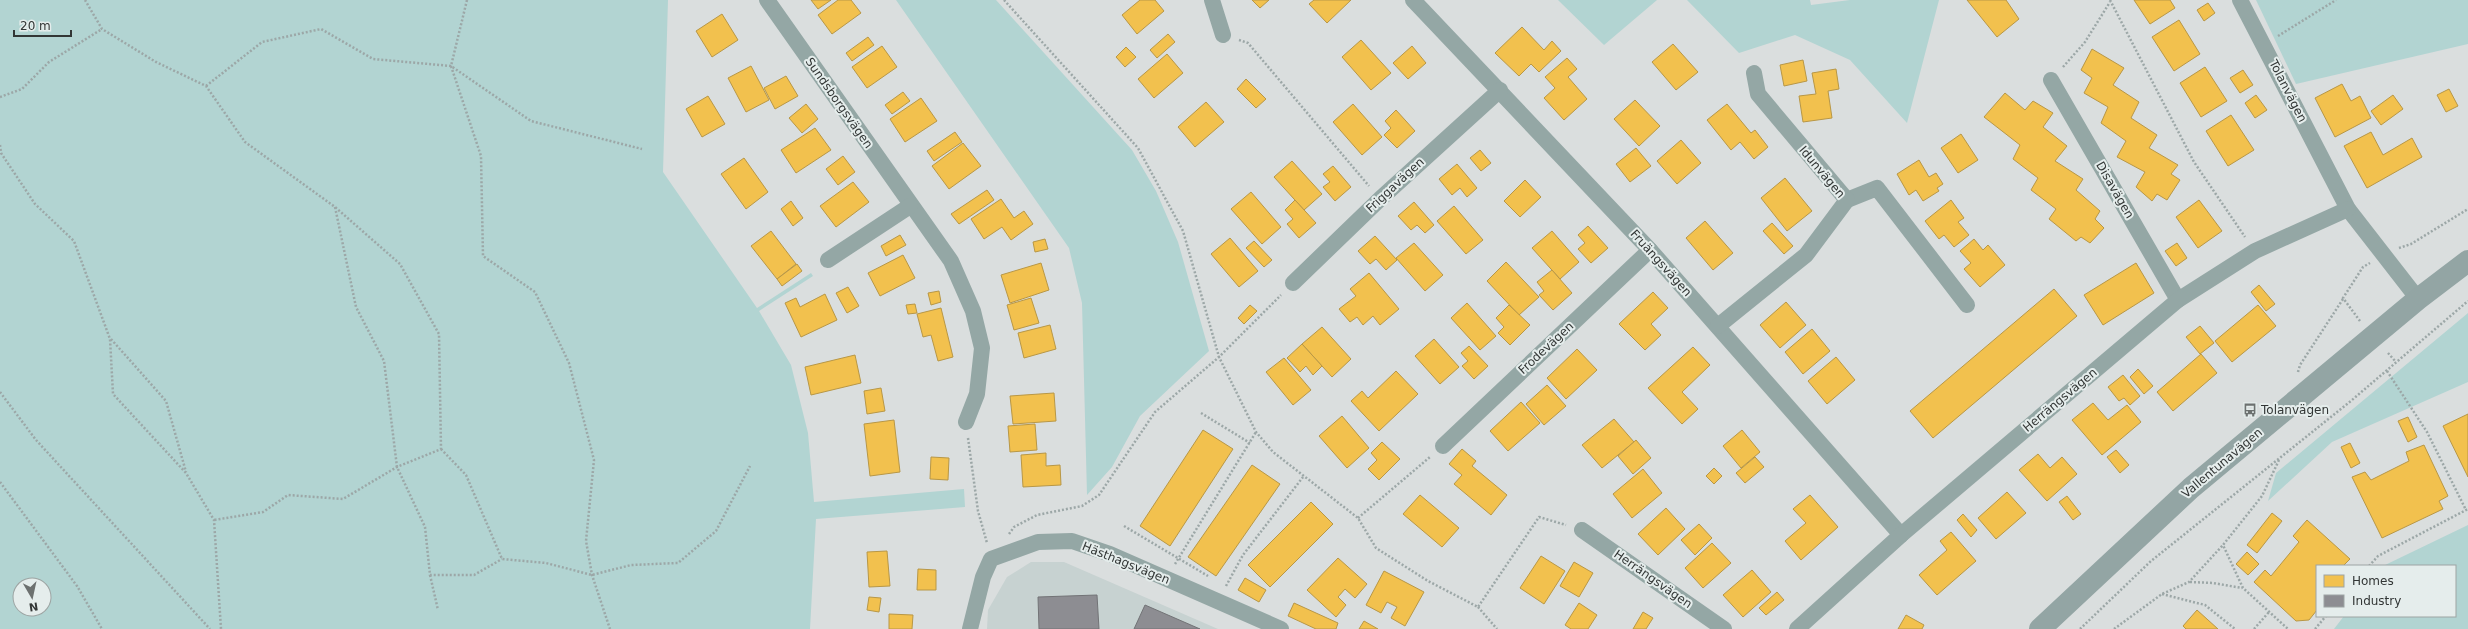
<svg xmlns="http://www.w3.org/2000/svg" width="2468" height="629" viewBox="0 0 2468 629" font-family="'DejaVu Sans',sans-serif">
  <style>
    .built { fill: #c7d2d1 }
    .green { fill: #b2d4d2; fill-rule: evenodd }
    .homes { fill: #f2c14e; stroke: #b89746 }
    .industry { fill: #8d8d92; stroke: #727376 }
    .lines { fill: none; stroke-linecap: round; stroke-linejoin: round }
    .path { stroke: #9ca7a7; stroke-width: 2.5; stroke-dasharray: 2 2; stroke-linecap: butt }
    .street { stroke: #94a7a5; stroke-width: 16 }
    .secondary { stroke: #93a5a4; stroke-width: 22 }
    .labels { text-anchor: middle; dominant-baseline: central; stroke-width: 4; stroke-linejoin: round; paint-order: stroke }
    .street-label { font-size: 12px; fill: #323635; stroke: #e5edec }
    .poi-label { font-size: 12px; fill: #323635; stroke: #e5edec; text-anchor: start }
  </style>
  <rect width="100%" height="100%" fill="#dadede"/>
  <!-- built -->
  <path class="built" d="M1031,562h33l154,67h-231l1,-19 19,-33z"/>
  <!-- green -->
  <g class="green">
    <path d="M0,0h668l-5,172 94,136 54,-35 2,3 -54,35 32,54 17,68 6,69 150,-13 1,18 -149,12 -6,110h-810zM20,585h24v24h-24z"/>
    <path d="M896,0h100l136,150 24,41 22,51 31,109 -69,65 -28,51 -25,28 -5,-192 -13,-55z"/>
    <path d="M1558,0h99l-53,45z"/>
    <path d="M1687,0h123l1,5 39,-5h89l-32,123 -57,-63 -55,-25 -56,18z"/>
    <path d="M2256,0h212v44l-172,40z"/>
    <path d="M2468,313v69l-136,60 -64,59 8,-28z"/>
    <path d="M2468,525v104h-134l10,-13h111v-50h-72z"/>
  </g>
  <!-- homes -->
  <g class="homes">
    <path d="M811,0h20l-13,9z"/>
    <path d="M838,0h13l10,13 -29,21 -14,-19z"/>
    <path d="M1140,0h15l9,11 -27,23 -15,-19z"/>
    <path d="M1252,0h17l-9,8z"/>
    <path d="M1314,0h37l-24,23 -18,-19z"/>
    <path d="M1967,0h39l13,19 -22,18z"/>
    <path d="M2134,0h36l5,8 -25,16z"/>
    <path d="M2208,3l7,10 -11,8 -7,-11z"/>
    <path d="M722,14l16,26 -26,17 -16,-26z"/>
    <path d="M2179,20l21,34 -26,17 -22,-34z"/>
    <path d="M1522,27l22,23 8,-9 9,10 -22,21 -8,-8 -12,12 -24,-23z"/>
    <path d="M1168,34l7,8 -18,16 -7,-8z"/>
    <path d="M868,37l6,8 -22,16 -6,-8z"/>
    <path d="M1361,40l30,33 -20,17 -29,-33z"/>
    <path d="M1673,44l25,28 -22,18 -24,-28z"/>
    <path d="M882,46l15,21 -30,21 -15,-21z"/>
    <path d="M1412,46l14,17 -18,16 -15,-16z"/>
    <path d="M1126,47l10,10 -11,10 -9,-10z"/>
    <path d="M2092,49l32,19 -11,17 26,17 -8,16 26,17 -8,13 29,17 -7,9 9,6 -13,20 -10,-6 -5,7 -16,-14 9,-15 -28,-15 9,-16 -25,-18 7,-16 -24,-14 8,-15 -11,-8z"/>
    <path d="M1167,54l16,19 -29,25 -16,-19z"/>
    <path d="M1567,58l10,11 -9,8 19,22 -23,21 -20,-22 11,-10 -10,-11z"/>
    <path d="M1803,60l4,21 -23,5 -4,-21z"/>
    <path d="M751,66l18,34 -23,12 -18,-34z"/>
    <path d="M2205,67l22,34 -26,16 -21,-34z"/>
    <path d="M1836,69l3,20 -11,2 4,27 -29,4 -4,-26 17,-2 -4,-21z"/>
    <path d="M2243,70l10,15 -13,8 -10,-15z"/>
    <path d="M786,76l12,20 -23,13 -11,-21z"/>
    <path d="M1246,79l20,20 -10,9 -19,-19z"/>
    <path d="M2342,84l9,17 9,-5 11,22 -36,19 -20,-39z"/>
    <path d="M2449,89l9,17 -12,6 -9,-17z"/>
    <path d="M903,92l7,9 -18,13 -7,-9z"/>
    <path d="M2005,93l20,17 8,-9 20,12 -10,14 24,19 -12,15 28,18 -7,11 24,21 -5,8 9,9 -14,15 -9,-6 -5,4 -27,-22 7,-10 -25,-19 7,-12 -25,-19 7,-14 -36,-28z"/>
    <path d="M2256,95l11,15 -12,8 -10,-15z"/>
    <path d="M2393,95l10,14 -22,16 -10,-14z"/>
    <path d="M708,96l17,28 -23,13 -16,-28z"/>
    <path d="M921,98l16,23 -32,21 -15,-23z"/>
    <path d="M1635,100l25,26 -21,20 -25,-27z"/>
    <path d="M1206,102l18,20 -29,25 -17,-20z"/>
    <path d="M806,104l12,15 -16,14 -13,-15z"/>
    <path d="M1353,104l29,33 -20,18 -29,-33z"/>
    <path d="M1727,104l24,29 4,-3 13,17 -14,12 -14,-17 -9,8 -24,-30z"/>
    <path d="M1396,110l19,21 -18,17 -13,-13 7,-7 -6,-7z"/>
    <path d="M2231,115l23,35 -26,16 -22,-35z"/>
    <path d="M815,128l16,22 -35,23 -15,-23z"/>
    <path d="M955,132l7,10 -28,19 -7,-10z"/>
    <path d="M2371,132l12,23 29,-17 10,19 -55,31 -23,-42z"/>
    <path d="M1961,134l17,26 -20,13 -17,-25z"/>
    <path d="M1681,140l20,23 -24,21 -20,-23z"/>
    <path d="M963,143l18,23 -32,23 -17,-23z"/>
    <path d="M1636,148l15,18 -21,16 -14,-18z"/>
    <path d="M1480,150l11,13 -10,8 -11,-13z"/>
    <path d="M843,156l12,16 -17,13 -12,-16z"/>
    <path d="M744,158l24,34 -22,17 -25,-35z"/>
    <path d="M1919,160l10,17 7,-4 7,11 -6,4 2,3 -16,10 -7,-11 -7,5 -12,-21z"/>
    <path d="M1292,161l30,33 -18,16 -30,-33z"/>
    <path d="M1457,164l20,24 -10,9 -7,-9 -8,7 -13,-16z"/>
    <path d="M1333,166l18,21 -16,14 -12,-14 7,-5 -7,-8z"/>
    <path d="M1785,178l27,33 -25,20 -26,-33z"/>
    <path d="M1525,180l16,17 -21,20 -16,-16z"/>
    <path d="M853,182l16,20 -33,25 -16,-21z"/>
    <path d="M987,190l7,10 -35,24 -8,-10z"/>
    <path d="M1251,192l30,35 -19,17 -31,-35z"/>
    <path d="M1001,199l13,19 10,-7 9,13 -22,16 -9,-13 -18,12 -13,-20z"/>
    <path d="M1295,200l21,23 -17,15 -12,-14 6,-5 -8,-9z"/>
    <path d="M1951,200l13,18 -6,4 11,13 -15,12 -10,-12 -5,4 -14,-18z"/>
    <path d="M2199,200l23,31 -24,17 -22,-31z"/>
    <path d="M791,201l12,17 -10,8 -12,-17z"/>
    <path d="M1414,202l20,23 -9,8 -8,-8 -6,5 -13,-14z"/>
    <path d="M1454,206l29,34 -17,14 -29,-33z"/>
    <path d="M1705,221l28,32 -20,17 -27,-32z"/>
    <path d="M1772,223l21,23 -9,8 -21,-23z"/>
    <path d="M1588,226l20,22 -17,15 -13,-14 7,-6 -7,-8z"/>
    <path d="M771,231l25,33 -19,15 -26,-33z"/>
    <path d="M1552,231l27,31 -19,17 -28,-31z"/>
    <path d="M900,235l6,10 -20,11 -5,-10z"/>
    <path d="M1375,236l22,24 -11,10 -10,-11 -6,5 -12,-13z"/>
    <path d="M1230,238l28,33 -19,16 -28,-33z"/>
    <path d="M1045,239l3,10 -13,3 -2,-10z"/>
    <path d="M1974,239l9,11 5,-5 17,20 -25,22 -16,-18 7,-6 -11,-12z"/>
    <path d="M1254,241l18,19 -8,7 -18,-19z"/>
    <path d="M1414,243l29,32 -18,16 -29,-33z"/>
    <path d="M2177,243l10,15 -11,8 -11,-15z"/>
    <path d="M903,255l12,23 -35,18 -12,-23z"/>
    <path d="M1506,262l33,35 -20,18 -32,-34z"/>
    <path d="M1041,263l8,27 -39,13 -9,-28z"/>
    <path d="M2136,263l18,30 -51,32 -19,-30z"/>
    <path d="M797,264l5,7 -20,15 -5,-7z"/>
    <path d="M1552,270l20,23 -19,17 -14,-15 5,-4 -7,-9z"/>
    <path d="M1369,273l30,36 -19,16 -7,-9 -10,9 -6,-8 -7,5 -11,-13 17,-13 -6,-7z"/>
    <path d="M2259,285l16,19 -9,7 -15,-19z"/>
    <path d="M848,287l11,19 -12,7 -11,-20z"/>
    <path d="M2054,289l23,27 -144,122 -23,-27z"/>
    <path d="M939,291l2,11 -10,3 -3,-12z"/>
    <path d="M1653,292l15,16 -17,16 10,11 -16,15 -26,-26z"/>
    <path d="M825,294l12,26 -36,17 -16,-34 11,-5 4,9z"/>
    <path d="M1031,298l8,25 -25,7 -7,-25z"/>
    <path d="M1786,302l20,23 -26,23 -20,-23z"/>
    <path d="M1467,303l29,33 -16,14 -29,-32z"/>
    <path d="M915,304l2,9 -9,1 -2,-9z"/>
    <path d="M1250,305l7,6 -13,13 -6,-6z"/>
    <path d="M1509,305l21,20 -20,20 -12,-12 6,-6 -8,-9z"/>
    <path d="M2258,305l18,21 -44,36 -17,-21z"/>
    <path d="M941,308l12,49 -15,4 -7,-26 -8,2 -6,-23z"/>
    <path d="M1050,325l6,24 -32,9 -6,-25z"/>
    <path d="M2200,326l14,17 -14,11 -14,-17z"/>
    <path d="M1322,327l29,32 -19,18 -30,-33z"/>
    <path d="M1812,329l18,22 -27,23 -18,-22z"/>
    <path d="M1434,339l25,28 -19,17 -25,-28z"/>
    <path d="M1302,344l20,22 -9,9 -7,-9 -6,6 -13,-14z"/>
    <path d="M1469,346l19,20 -14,13 -12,-13 6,-5 -7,-8z"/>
    <path d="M1693,347l17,18 -28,27 16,17 -16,15 -34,-36z"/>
    <path d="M1577,349l20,21 -31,29 -19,-21z"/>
    <path d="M2201,354l16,19 -44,38 -16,-19z"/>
    <path d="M855,355l6,28 -50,12 -6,-28z"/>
    <path d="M1836,357l19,23 -28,24 -19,-23z"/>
    <path d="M1284,358l27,32 -18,15 -27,-33z"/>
    <path d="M2138,369l15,17 -9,8 -14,-17z"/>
    <path d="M1396,371l22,23 -39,37 -28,-30 11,-10 6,7z"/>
    <path d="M2123,375l17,21 -10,9 -6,-7 -5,3 -11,-14z"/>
    <path d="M1547,385l19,21 -22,19 -18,-21z"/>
    <path d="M881,388l4,23 -18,3 -3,-23z"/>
    <path d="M1054,393l2,28 -43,3 -3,-28z"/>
    <path d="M1521,402l19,21 -32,28 -18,-20z"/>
    <path d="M2093,403l15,17 19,-15 14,17 -39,33 -30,-35z"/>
    <path d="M2468,414v63l-25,-51z"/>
    <path d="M1342,416l27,32 -22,20 -28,-32z"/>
    <path d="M2408,417l9,20 -9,5 -10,-21z"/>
    <path d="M1614,419l20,23 -32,26 -20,-23z"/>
    <path d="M894,420l6,52 -30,4 -6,-52z"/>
    <path d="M1035,424l2,26 -27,2 -2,-26z"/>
    <path d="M1203,430l30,19 -63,97 -30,-20z"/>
    <path d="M1742,430l18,22 -19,16 -18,-22z"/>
    <path d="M1636,440l15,18 -18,16 -15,-18z"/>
    <path d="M1382,442l18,17 -21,21 -11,-11 9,-9 -6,-7z"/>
    <path d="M2350,443l10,20 -9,5 -10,-21z"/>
    <path d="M2424,445l24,51 -9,5 4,8 -61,29 -30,-61 13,-5 6,8 38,-19 -3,-9z"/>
    <path d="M1462,449l14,12 -4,5 35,29 -16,20 -37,-31 8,-9 -13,-11z"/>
    <path d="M2116,450l13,15 -9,8 -13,-16z"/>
    <path d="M1046,453v13l14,-1 1,20 -38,2 -2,-32z"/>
    <path d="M2038,454l12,14 12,-11 15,17 -30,27 -28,-31z"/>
    <path d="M931,457l18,1 -1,22 -18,-1z"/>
    <path d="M1755,457l9,10 -19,16 -9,-10z"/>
    <path d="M1252,465l28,19 -64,92 -28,-19z"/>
    <path d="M1714,468l8,8 -8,8 -8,-8z"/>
    <path d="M1643,469l19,24 -30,25 -19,-24z"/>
    <path d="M2007,492l19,21 -30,26 -18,-21z"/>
    <path d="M1420,495l39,33 -17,19 -39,-33z"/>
    <path d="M1810,495l28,32 -37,33 -16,-19 21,-18 -13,-14z"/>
    <path d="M2067,496l14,18 -8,6 -14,-18z"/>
    <path d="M1311,502l22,22 -63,63 -22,-22z"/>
    <path d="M1666,508l19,21 -27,26 -20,-21z"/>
    <path d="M2272,513l10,8 -25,32 -10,-8z"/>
    <path d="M1963,514l14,16 -6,7 -14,-17z"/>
    <path d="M2307,520l43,39 -7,7h-26v44l-8,10 -13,1 -42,-39 11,-12 6,6 28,-34 -6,-6z"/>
    <path d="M1699,524l13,14 -17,17 -14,-15z"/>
    <path d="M1951,532l25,29 -39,34 -18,-20 28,-25 -7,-9z"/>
    <path d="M1712,543l19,20 -28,25 -18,-20z"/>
    <path d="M887,551l3,35 -21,1 -2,-35z"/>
    <path d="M2247,552l12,12 -11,11 -12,-11z"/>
    <path d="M1541,556l24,15 -21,33 -24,-16z"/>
    <path d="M1338,558l29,26 -12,14 -10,-9 -7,8 8,8 -10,12 -29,-27z"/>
    <path d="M1574,562l19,11 -14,24 -19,-11z"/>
    <path d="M918,569l18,1v20h-19z"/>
    <path d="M1752,570l19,22 -28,25 -20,-22z"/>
    <path d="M1384,571l40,21 -19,34 -14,-8 6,-11 -10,-5 -6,11 -15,-8z"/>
    <path d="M1245,578l21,12 -7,12 -21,-12z"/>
    <path d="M1777,592l7,8 -18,15 -7,-7z"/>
    <path d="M869,597l12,1 -2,14 -12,-2z"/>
    <path d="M1294,603l44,20 -2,6h-20l-28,-13z"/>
    <path d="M1579,603l18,12 -9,14h-17l-6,-4z"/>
    <path d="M2197,610l21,19h-32l-3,-3z"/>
    <path d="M1643,612l10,6 -7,11h-13z"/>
    <path d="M889,614l24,1 -1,14h-23z"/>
    <path d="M1906,615l18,10 -2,4h-24z"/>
    <path d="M1364,621l14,8h-19z"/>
  </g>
  <!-- industry -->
  <g class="industry">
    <path d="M1097,595l2,34h-60l-1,-32z"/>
    <path d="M1145,605l55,24h-66z"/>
  </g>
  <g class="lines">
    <!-- path -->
    <g class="path">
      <path d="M85,0l17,29 54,33 50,24 39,56 90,65 65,57 39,70 2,115 -44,18 -54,32 -55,-4 -25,17 -49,8"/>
      <path d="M467,0l-16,66 30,90 2,100 52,36 34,71 25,97 -8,81 6,34 18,54"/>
      <path d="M1004,0l134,148 45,83 36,126 37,75 17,20 85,66 18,30 52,33 50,26 61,-90 27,8"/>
      <path d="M2110,0l84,162 51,75"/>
      <path d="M2278,36l58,-36"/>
      <path d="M1239,40l9,3 121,143"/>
      <path d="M2063,67l22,-25 25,-40"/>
      <path d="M206,86l56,-44 59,-13 52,30 78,7 80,55 111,28"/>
      <path d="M0,97l22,-8 27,-27 53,-33"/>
      <path d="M0,145l1,8 34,51 39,37 36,98 3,55 73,79 28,47 7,109"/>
      <path d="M335,207l21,100 28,54 13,106 28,60 5,48h44l28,-16"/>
      <path d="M2399,248l12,-4 57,-35"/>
      <path d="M2360,321l-17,-23 20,-31 7,-4"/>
      <path d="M111,339l55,62 20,71"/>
      <path d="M2388,353l8,9"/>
      <path d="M2387,371l40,61 39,78"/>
      <path d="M2298,372l2,-7 43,-66"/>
      <path d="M0,392l36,48 174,189"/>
      <path d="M1201,413l49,30"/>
      <path d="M968,438l10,73 9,32"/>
      <path d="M441,449l25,26 36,84 44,4 46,12 39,-10 47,-2 38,-32 34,-65"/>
      <path d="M2279,460l-17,36 -39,49 20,43 45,41"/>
      <path d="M0,482l77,104 25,43"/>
      <path d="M1358,518l72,-61"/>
      <path d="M1124,526l84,50"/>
      <path d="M1009,534l5,-7 23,-12 45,-9 17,-11 56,-83 64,-55 62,-62"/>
      <path d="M1175,564l81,-132"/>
      <path d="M2369,566l9,-10 90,-47"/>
      <path d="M430,575l8,35"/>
      <path d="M2190,582l23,1 29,5"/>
      <path d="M1226,586l17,-31 60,-78"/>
      <path d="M2162,594l43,11 30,24"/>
      <path d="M1478,607l19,22"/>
      <path d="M2080,629l71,-68 201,-161 116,-99"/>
      <path d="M2114,629l48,-35 27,-12 34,-37"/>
      <path d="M2254,629l15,-17"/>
      <path d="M2315,629l11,-13"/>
    </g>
    <!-- street -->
    <g class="street">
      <path d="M767,0l184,261 22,50 9,37 -5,46 -11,28"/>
      <path d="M1212,0l11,35"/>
      <path d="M1413,0l237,250 251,285"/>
      <path d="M2240,0l108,209 70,90"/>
      <path d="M2051,80l127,220"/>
      <path d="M1847,200l30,-12 90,117"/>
      <path d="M828,260l82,-54"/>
      <path d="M1293,283l87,-84 120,-109"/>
      <path d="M1718,326l88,-71 41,-55 -89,-106 -4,-21"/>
      <path d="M1443,446l207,-196"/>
      <path d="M1582,530l142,99"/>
      <path d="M970,629l13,-52 8,-18 47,-17 34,-1 38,13 171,75"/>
      <path d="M1797,629l104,-94 277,-235 77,-49 93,-42"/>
    </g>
    <!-- secondary -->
    <path class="secondary" d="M2040,629l151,-141 227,-189 50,-38"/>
  </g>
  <!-- icons -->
  <defs>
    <g id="bus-bare" transform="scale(1.08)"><path d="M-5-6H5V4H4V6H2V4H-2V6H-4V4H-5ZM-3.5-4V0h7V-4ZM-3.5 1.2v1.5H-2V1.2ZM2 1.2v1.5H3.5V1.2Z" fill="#6d7170" stroke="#e5edec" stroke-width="2.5" paint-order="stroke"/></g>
  </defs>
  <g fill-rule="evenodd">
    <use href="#bus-bare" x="2250" y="410"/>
  </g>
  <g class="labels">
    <!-- street labels -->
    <g class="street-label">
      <text transform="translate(2288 91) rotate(63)">Tolanvägen</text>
      <text transform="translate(839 103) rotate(55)">Sundsborgsvägen</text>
      <text transform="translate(1822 172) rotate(50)">Idunvägen</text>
      <text transform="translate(1395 185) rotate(-43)">Friggavägen</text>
      <text transform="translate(2115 190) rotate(60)">Disavägen</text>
      <text transform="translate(1661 263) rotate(48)">Fruängsvägen</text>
      <text transform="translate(1546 348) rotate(-43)">Frodevägen</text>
      <text transform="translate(2060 400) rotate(-40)">Herrängsvägen</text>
      <text transform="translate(2222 463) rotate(-40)">Vallentunavägen</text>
      <text transform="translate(1126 563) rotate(22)">Hästhagsvägen</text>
      <text transform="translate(1653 579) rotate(35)">Herrängsvägen</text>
    </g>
    <!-- poi labels -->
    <g class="poi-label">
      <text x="2261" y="410">Tolanvägen</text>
    </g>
  </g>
  <!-- legend -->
  <rect x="2316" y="565" width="140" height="52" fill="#e5edec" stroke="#9da4a3"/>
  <rect x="2324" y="575" width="20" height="12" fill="#f2c14e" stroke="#9da4a3"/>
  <text x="2352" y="585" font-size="12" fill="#323635">Homes</text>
  <rect x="2324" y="595" width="20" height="12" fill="#8d8d92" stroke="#9da4a3"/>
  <text x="2352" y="605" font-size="12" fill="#323635">Industry</text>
  <!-- north arrow -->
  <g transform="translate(32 597) rotate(171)"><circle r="19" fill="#e5edec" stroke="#9da4a3"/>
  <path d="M0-3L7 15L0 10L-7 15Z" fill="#6d7170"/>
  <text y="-6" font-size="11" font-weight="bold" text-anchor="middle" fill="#323635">N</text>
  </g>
  <!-- scale -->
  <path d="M14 30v6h57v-6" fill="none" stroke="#323635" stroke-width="2"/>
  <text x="20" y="30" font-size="12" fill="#323635" stroke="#e5edec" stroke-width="3" paint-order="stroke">20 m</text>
</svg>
